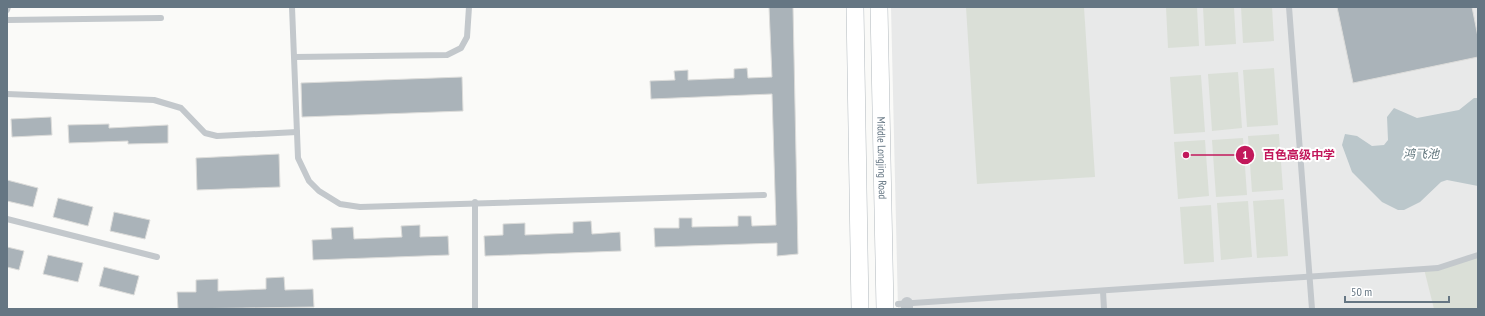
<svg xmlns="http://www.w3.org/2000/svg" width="1485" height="316" viewBox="0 0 1485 316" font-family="'PT Sans Narrow','Noto Sans SC',sans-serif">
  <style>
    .built { fill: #e8e9e9 }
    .green { fill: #dadfd7 }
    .water { fill: #bbc7cb }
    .building { fill: #aab3b9; stroke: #dcdcda }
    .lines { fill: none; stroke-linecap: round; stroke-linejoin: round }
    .secondary-casing { stroke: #b3babf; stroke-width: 18 }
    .lane { stroke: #c3c8cc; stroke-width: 6 }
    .street { stroke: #c3c8cc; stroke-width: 12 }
    .secondary { stroke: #fff; stroke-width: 17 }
    .labels { text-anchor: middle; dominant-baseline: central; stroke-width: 4; stroke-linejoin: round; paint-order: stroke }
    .street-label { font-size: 11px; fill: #657683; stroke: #fff }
    .water-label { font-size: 12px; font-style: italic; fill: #60757c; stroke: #fff }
    .leader { fill: none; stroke: #c2185b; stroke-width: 1.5 }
    .callout-dot { fill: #c2185b; stroke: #fff; stroke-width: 1.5 }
    .mark-label { font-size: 12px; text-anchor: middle; font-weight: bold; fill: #fff }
    .callout-label { font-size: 12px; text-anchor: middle; font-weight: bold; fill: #c2185b; stroke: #fff; stroke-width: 4; stroke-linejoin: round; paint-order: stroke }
  </style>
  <rect width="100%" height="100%" fill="#fafaf8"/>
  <!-- built -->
  <path class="built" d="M891,7h587v302h-580z"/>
  <!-- green -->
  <g class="green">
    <path d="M966,7h118l11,170 -118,7z"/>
    <path d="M1166,7h31l2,39 -31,2z"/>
    <path d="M1203,7h31l2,37 -31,2z"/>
    <path d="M1241,7h31l2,34 -31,2z"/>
    <path d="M1274,68l4,57 -31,2 -4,-57z"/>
    <path d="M1238,72l4,56 -30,3 -4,-57z"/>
    <path d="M1201,75l4,57 -31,2 -4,-57z"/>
    <path d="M1279,134l4,56 -31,2 -4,-56z"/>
    <path d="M1243,138l4,57 -31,2 -4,-57z"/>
    <path d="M1205,140l4,56 -31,3 -4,-57z"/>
    <path d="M1284,199l4,57 -31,2 -4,-57z"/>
    <path d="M1248,201l4,56 -31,3 -4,-57z"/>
    <path d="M1211,205l3,57 -30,2 -4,-57z"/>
    <path d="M1478,255v54h-44l-10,-40z"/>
  </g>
  <!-- water -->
  <path class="water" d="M1474,98h4v88l-31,-6 -6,2 -21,20 -16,8h-6l-16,-8 -30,-30 -10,-27 3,-11 12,2 15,10 12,-1 4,-5 -1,-23 7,-9 23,10 42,-8z"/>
  <!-- building -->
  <g class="building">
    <path d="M769,7h24l5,247 -21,2v-13l-122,4 -1,-19h25v-10h13v9l46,-1v-10h13l1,10 24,-1 -4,-131 -121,5 -1,-18 25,-1 -1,-9 14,-1v10l46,-2v-9l13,-1 1,10 24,-1z"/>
    <path d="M1337,7h135l6,30v20l-125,26z"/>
    <path d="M462,77l1,34 -161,6 -1,-34z"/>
    <path d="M51,117l1,18 -40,2 -1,-18z"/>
    <path d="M109,124v4l59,-3v18l-40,1v-3l-59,2 -1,-18z"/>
    <path d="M279,154l1,33 -83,3 -1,-32z"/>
    <path d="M7,180l31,8 -5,19 -26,-6z"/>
    <path d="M58,198l35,9 -5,19 -35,-9z"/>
    <path d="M114,212l36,8 -5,19 -35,-8z"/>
    <path d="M591,221l1,13 28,-2 1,19 -136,5 -1,-20 19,-1v-11l22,-1v12l48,-2v-11z"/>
    <path d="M420,225v12l28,-1 1,19 -136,5 -1,-20 20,-1 -1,-11 22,-1 1,12 48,-2 -1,-11z"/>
    <path d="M7,247l17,4 -5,19 -12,-3z"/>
    <path d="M48,255l35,8 -5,19 -35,-8z"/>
    <path d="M104,267l35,9 -5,19 -35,-9z"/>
    <path d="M284,277l1,13 28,-1 1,18 -136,2 -1,-17h19v-12l22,-1v12l48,-2v-11z"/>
  </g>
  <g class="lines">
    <!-- secondary casing -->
    <g class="secondary-casing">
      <g id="secondary">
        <path d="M855,7l5,302"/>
        <path id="s1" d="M879,7l6,302"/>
      </g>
    </g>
    <!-- lane -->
    <g class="lane">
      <path d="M292,7l6,151 11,23 10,10 21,13 20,3 404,-12"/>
      <path d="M1289,7l23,302"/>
      <path d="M7,10l1,-3"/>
      <path d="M7,20l154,-2"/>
      <path d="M295,57l152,-2 14,-7 6,-11 2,-30"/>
      <path d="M7,94l147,6 27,8 24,25 12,3 80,-4"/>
      <path d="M7,219l150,38"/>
      <path d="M1103,291l1,18"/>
      <path d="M898,304l526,-35 14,-1 40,-13"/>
      <path d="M475,309v-107"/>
    </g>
    <!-- street -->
    <path class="street" d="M907,309v-6"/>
    <!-- secondary -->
    <use href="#secondary" class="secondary"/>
  </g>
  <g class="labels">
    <!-- street labels -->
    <g class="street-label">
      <text stroke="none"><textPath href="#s1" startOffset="151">Middle Longjing Road</textPath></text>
    </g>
    <!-- water labels -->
    <g class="water-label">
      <text x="1421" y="153">鸿飞池</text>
    </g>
  </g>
  <!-- callouts -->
  <path class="leader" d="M1186 155L1245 155"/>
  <g class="callout-dot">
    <circle cx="1186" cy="155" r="4"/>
    <circle cx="1245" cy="155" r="10"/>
  </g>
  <g class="mark-label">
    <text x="1245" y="159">1</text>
  </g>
  <g class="callout-label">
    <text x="1299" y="159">百色高级中学</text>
  </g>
  <!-- border -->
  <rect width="1485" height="316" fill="none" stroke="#657683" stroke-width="16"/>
  <!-- scale -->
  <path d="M1345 296v6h104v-6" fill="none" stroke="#657683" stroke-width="2"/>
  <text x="1351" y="296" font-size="12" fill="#657683" stroke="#ffffff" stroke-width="3" paint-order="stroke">50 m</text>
</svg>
